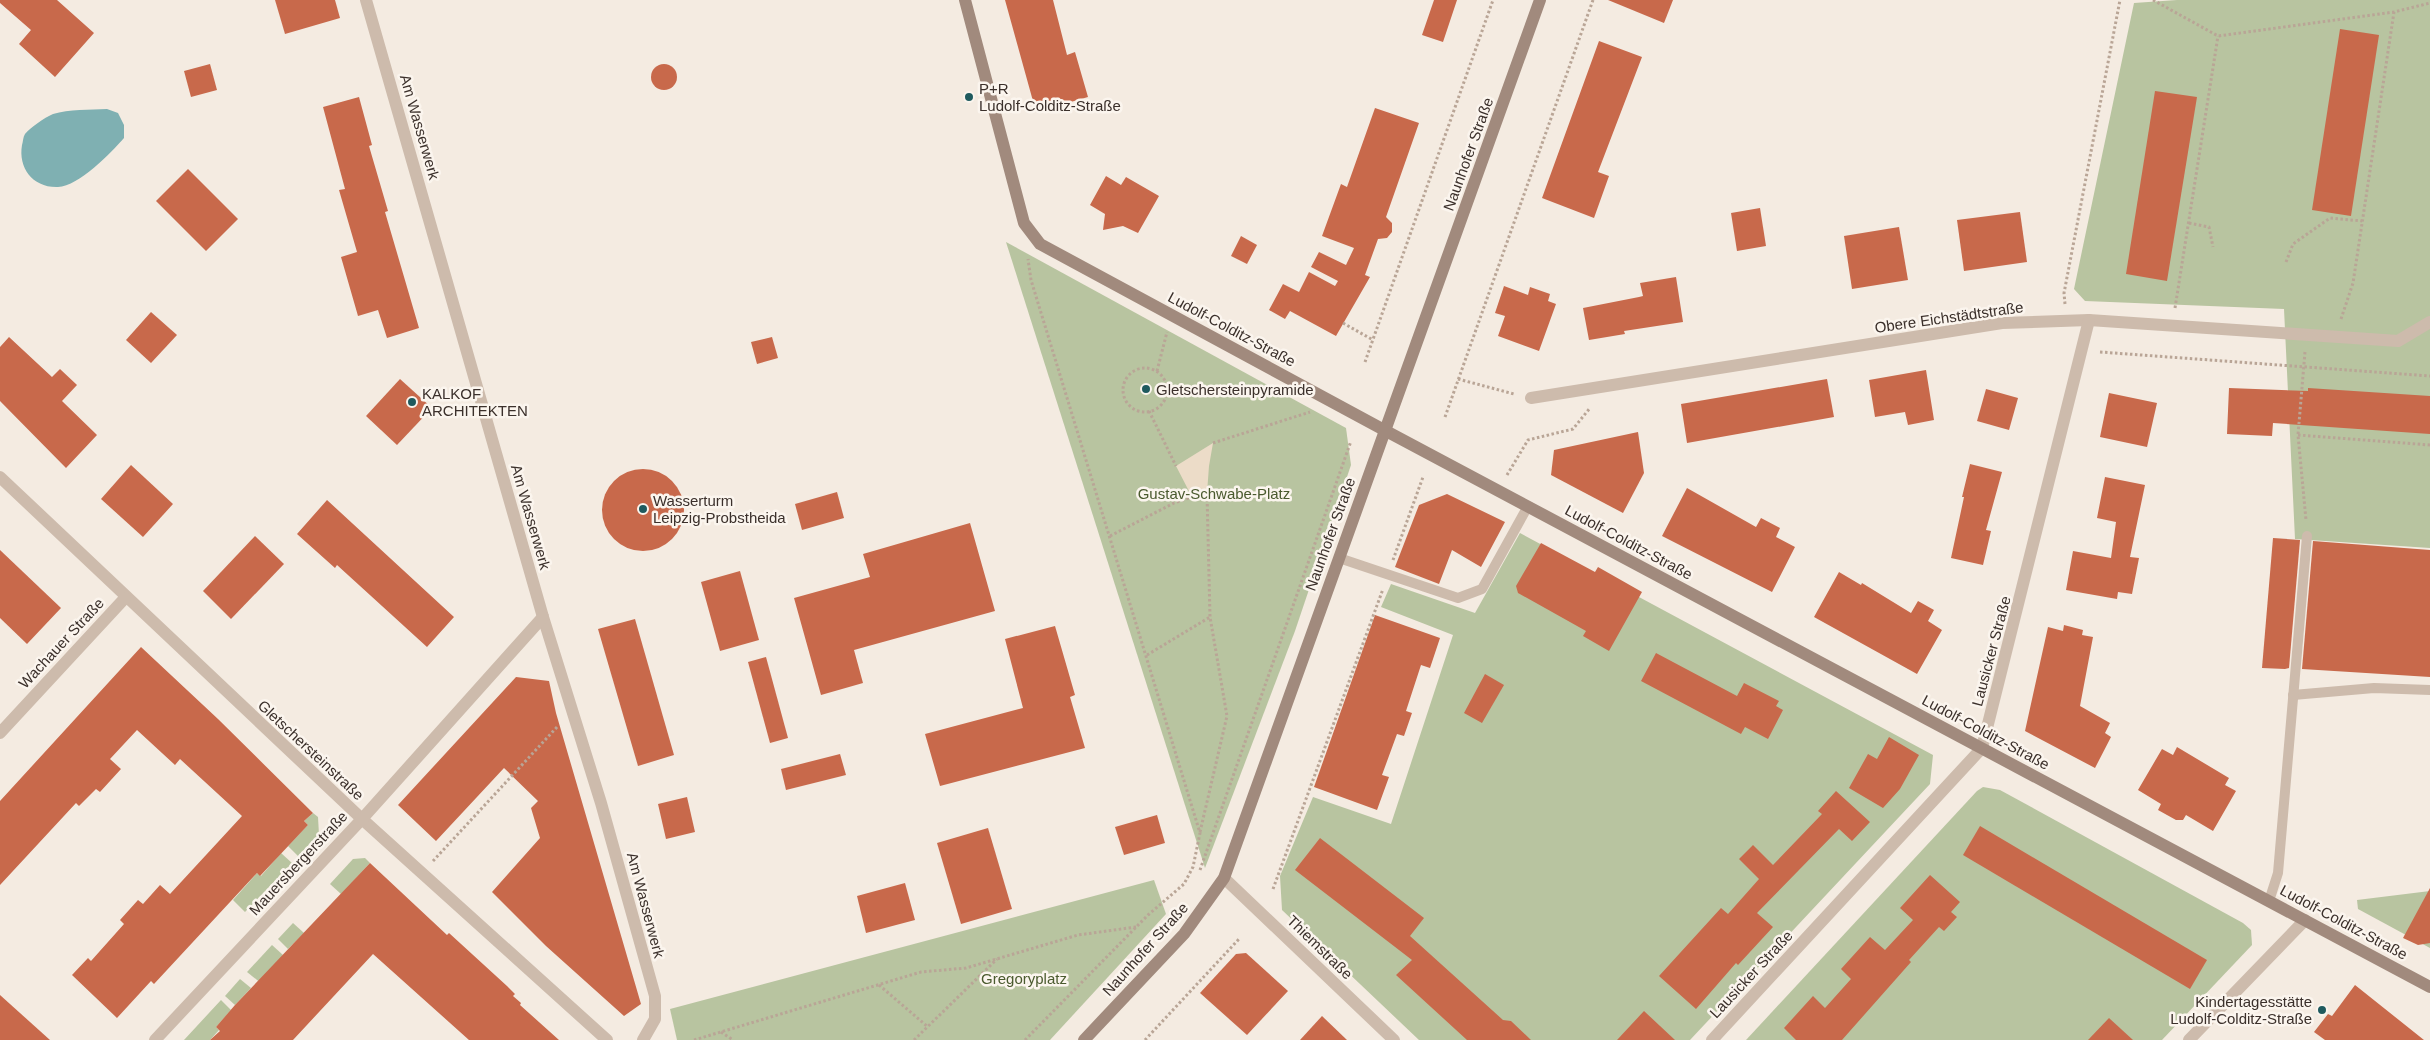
<svg xmlns="http://www.w3.org/2000/svg" width="2430" height="1040" viewBox="0 0 2430 1040" font-family="Arial,sans-serif">
  <style>
    .green { fill: #b8c4a0 }
    .plaza { fill: #ecdcc8 }
    .water { fill: #7fb0b2 }
    .building { fill: #c8694b }
    .lines { fill: none; stroke-linecap: round; stroke-linejoin: round }
    .path { stroke: #b9a596; stroke-width: 3; stroke-dasharray: 2.5 2.5; stroke-linecap: butt }
    .lane { stroke: #cdbbac; stroke-width: 10 }
    .street { stroke: #cdbbac; stroke-width: 12 }
    .secondary { stroke: #a18a7d; stroke-width: 12 }
    .poi-dot { fill: #1f5a5e; stroke: #fbf5ee; stroke-width: 2 }
    .labels { text-anchor: middle; dominant-baseline: central; stroke-width: 5; stroke-linejoin: round; paint-order: stroke }
    .poi-label { font-size: 15px; fill: #3b302b; stroke: #fbf5ee; text-anchor: start }
    .street-label { font-size: 15px; fill: #3b302b; stroke: #fbf5ee }
    .park-label { font-size: 15px; fill: #4a5a2e; stroke: #fbf5ee }
  </style>
  <rect width="100%" height="100%" fill="#f4ebe1"/>
  <!-- green -->
  <g class="green">
    <path d="M2177,0h253v548l-135,-9 -11,-230 -199,-8 -11,-12 60,-286z"/>
    <path d="M1006,242l340,186 5,37 -56,166 -90,237z"/>
    <path d="M1520,533l413,222 -3,29 -240,256h-271l-137,-130 -2,-34 33,-79 78,27 62,-189 -72,-28 10,-23 84,29z"/>
    <path d="M1983,787l17,3 243,133 8,7 1,15 -90,95h-416l231,-249z"/>
    <path d="M313,813l5,4 1,18 -21,21 -10,-10 20,-21 -4,-4z"/>
    <path d="M281,853l11,10 -47,49 -12,-12 24,-27 4,3z"/>
    <path d="M365,858l5,5 -29,31 -11,-10 23,-25z"/>
    <path d="M1154,880l12,34 -116,126h-373l-7,-31z"/>
    <path d="M2430,891v57l-72,-39 -1,-9z"/>
    <path d="M293,923l11,10 -16,16 -10,-10z"/>
    <path d="M272,945l11,10 -21,29 -15,-12z"/>
    <path d="M240,979l11,9 -16,17 -10,-9z"/>
    <path d="M221,1000l10,10 -15,17 3,3 -9,10h-26z"/>
  </g>
  <!-- plaza -->
  <path class="plaza" d="M1213,443l-4,23 -2,27 -15,4 -16,-31z"/>
  <!-- water -->
  <path class="water" d="M107,109l11,4 6,12v13c-13,15 -45,48 -66,49 -25,1 -40,-19 -36,-42 1,-3 1,-8 3,-11 6,-7 19,-16 28,-20 16,-5 37,-4 54,-5z"/>
  <!-- building -->
  <g class="building">
    <path d="M0,0h57l37,33 -39,44 -36,-33 12,-14 -31,-27z"/>
    <path d="M275,0h60l5,18 -55,16z"/>
    <path d="M1005,0h48l14,55 8,-3 13,45 -52,15z"/>
    <path d="M1434,0h23l-14,42 -21,-7z"/>
    <path d="M1608,0h65l-9,23z"/>
    <path d="M2340,29l39,6 -28,181 -39,-6z"/>
    <path d="M1599,41l43,16 -44,115 11,4 -15,42 -52,-20z"/>
    <path d="M210,64l7,26 -26,7 -7,-26z"/>
    <circle cx="664" cy="77" r="13"/>
    <path d="M2155,91l42,6 -30,184 -41,-7z"/>
    <path d="M359,97l13,48 -3,1 19,65 -3,1 34,116 -32,10 -9,-28 -20,6 -17,-59 16,-5 -18,-62 6,-1 -22,-82z"/>
    <path d="M1375,108l44,15 -33,94 6,6v9l-5,6 -9,1 -13,36 5,2 -34,59 -46,-25 -5,8 -16,-9 14,-26 16,8 10,-20 26,14 3,-5 -27,-14 8,-15 27,13 8,-17 -32,-12 19,-52 6,3z"/>
    <path d="M188,169l50,50 -32,32 -50,-50z"/>
    <path d="M1106,176l15,9 5,-8 33,19 -21,37 -15,-7 -20,4 2,-16 -15,-9z"/>
    <path d="M1760,208l6,38 -29,5 -6,-38z"/>
    <path d="M2020,212l7,50 -63,9 -7,-51z"/>
    <path d="M1899,227l9,53 -56,9 -8,-53z"/>
    <path d="M1241,236l16,9 -10,19 -16,-8z"/>
    <path d="M1676,277l7,45 -59,9 1,3 -36,6 -6,-32 56,-11 4,-1 -3,-13z"/>
    <path d="M1504,286l24,9 2,-8 20,7 -2,7 8,3 -17,47 -41,-15 7,-20 -10,-3z"/>
    <path d="M151,312l26,23 -26,28 -25,-23z"/>
    <path d="M9,337l43,40 8,-8 17,16 -15,16 35,34 -31,33 -66,-67v-54z"/>
    <path d="M772,337l6,21 -21,6 -6,-22z"/>
    <path d="M1926,370l8,50 -26,5 -3,-13 -30,5 -6,-37z"/>
    <path d="M400,379l32,29 -35,37 -31,-29z"/>
    <path d="M1827,379l7,38 -147,26 -6,-39z"/>
    <path d="M2229,388l79,3v-3l122,8v38l-157,-11 -1,13 -45,-2z"/>
    <path d="M1986,389l32,9 -9,32 -32,-9z"/>
    <path d="M2109,393l48,10 -10,44 -47,-10z"/>
    <path d="M1638,432l6,41 -21,40 -72,-38 3,-25z"/>
    <path d="M1970,464l32,8 -16,58 5,1 -8,34 -32,-7 13,-61h-2z"/>
    <path d="M131,465l42,39 -30,33 -42,-38z"/>
    <circle cx="643" cy="510" r="41"/>
    <path d="M2105,477l40,8 -15,72 9,1 -7,36 -14,-2 -1,7 -51,-9 7,-39 38,7 5,-36 -19,-4z"/>
    <path d="M1687,488l69,39 5,-9 19,10 -4,9 19,10 -23,45 -110,-56z"/>
    <path d="M837,492l7,26 -42,12 -7,-26z"/>
    <path d="M1447,494l58,28 -24,45 -29,-17 -13,34 -44,-17 24,-62z"/>
    <path d="M327,500l127,117 -27,30 -90,-82 -2,3 -38,-34z"/>
    <path d="M970,523l25,88 -141,39 9,33 -42,12 -27,-97 76,-21 -7,-23z"/>
    <path d="M255,536l29,28 -53,55 -28,-28z"/>
    <path d="M2273,538l27,2 -11,128 -4,1 -23,-1z"/>
    <path d="M2313,541l117,9v127l-128,-8z"/>
    <path d="M1541,543l54,29 3,-5 44,25 -33,59 -26,-15 3,-5 -68,-38 -2,-7z"/>
    <path d="M0,550l61,58 -34,36 -27,-26z"/>
    <path d="M740,571l19,69 -39,11 -19,-69z"/>
    <path d="M1839,572l22,13 1,-2 49,30 7,-12 16,9 -6,11 14,9 -25,44 -103,-57z"/>
    <path d="M1375,615l65,23 -10,30 -9,-3 -15,46 6,2 -8,23 -7,-2 -15,41 7,2 -12,33 -63,-23z"/>
    <path d="M635,619l39,136 -36,11 -40,-137z"/>
    <path d="M2064,625l19,5 -1,5 11,2 -13,69 30,17 -5,10 6,4 -16,31 -70,-37 23,-104 15,4z"/>
    <path d="M1055,626l20,69 -5,2 15,51 -145,38 -15,-52 98,-26 -18,-69z"/>
    <path d="M141,647l77,72 95,94 -9,8 4,4 -48,51 -3,-3 -103,111 -3,-3 -34,37 -45,-43 16,-17 3,3 33,-37 -4,-4 18,-20 5,4 17,-19 10,9 72,-78 -62,-57 -5,6 -38,-35 -27,29 11,10 -21,23 -4,-3 -17,17 -3,-3 -76,82v-84z"/>
    <path d="M1656,653l81,43 7,-13 35,18 -3,5 7,4 -15,29 -23,-12 -4,7 -100,-53z"/>
    <path d="M766,657l22,81 -18,5 -22,-81z"/>
    <path d="M1485,674l19,11 -22,38 -18,-10z"/>
    <path d="M516,677l33,4 7,32 85,291 -17,12 -78,-70 -54,-54 48,-54 -9,-30 7,-7 -34,-33 -68,73 -38,-36z"/>
    <path d="M1889,737l30,18 -19,34 -17,19 -34,-20 19,-34 9,5z"/>
    <path d="M2177,747l52,31 -4,7 11,6 -23,40 -27,-16 -3,5h-7l-18,-10 3,-6 -23,-14 24,-41 11,6z"/>
    <path d="M840,754l6,21 -60,15 -5,-21z"/>
    <path d="M1836,791l34,31 -18,19 -13,-12 -82,84 16,14 -35,38 -2,-2 -40,46 -37,-33 62,-68 7,6 31,-35 -20,-20 14,-14 20,20 49,-51 -4,-3z"/>
    <path d="M687,797l8,35 -29,7 -8,-35z"/>
    <path d="M1157,815l8,28 -41,12 -9,-28z"/>
    <path d="M1980,826l227,134 -17,29 -227,-134z"/>
    <path d="M988,828l24,81 -51,15 -24,-81z"/>
    <path d="M1320,838l104,80 -14,18 93,84 8,1 20,19h-64l-71,-65 16,-15 -117,-90z"/>
    <path d="M370,863l77,72 2,-2 58,53 8,8 -2,2 8,7 -1,2 39,35h-90l-96,-86 -80,86h-83l10,-9 -4,-4 19,-22z"/>
    <path d="M1930,875l30,27 -9,10 6,5 -13,14 -5,-4 -30,33 2,2 -69,78h-46l-12,-12 29,-32 12,12 26,-29 -10,-10 29,-32 15,13 28,-30 -13,-12z"/>
    <path d="M905,883l10,37 -49,13 -9,-37z"/>
    <path d="M2430,888v55l-12,2 -15,-7z"/>
    <path d="M1246,953l42,38 -41,44 -47,-42 36,-39z"/>
    <path d="M2355,985l69,55h-99l-11,-8 14,-18 4,2z"/>
    <path d="M0,995l50,45h-50z"/>
    <path d="M1644,1011l31,29h-58z"/>
    <path d="M1322,1016l25,24h-47z"/>
    <path d="M2109,1018l24,22h-45z"/>
  </g>
  <g class="lines">
    <!-- path -->
    <g class="path">
      <path d="M2153,0l65,36 176,-24 36,-9"/>
      <path d="M2189,223l20,4 4,20"/>
      <path d="M2286,262l7,-18 37,-26 32,3"/>
      <path d="M2065,304l-1,-11 56,-293"/>
      <path d="M2175,308l43,-272"/>
      <path d="M2341,319l12,-36 41,-271"/>
      <path d="M1343,323l30,17"/>
      <path d="M2100,352l330,24"/>
      <path d="M2305,352l-7,83 8,85"/>
      <path d="M1365,362l128,-362"/>
      <circle cx="1145" cy="390" r="22"/>
      <path d="M1157,371l10,-39"/>
      <path d="M1458,379l56,15"/>
      <path d="M1149,411l27,55"/>
      <path d="M1445,417l148,-417"/>
      <path d="M2298,435l132,10"/>
      <path d="M1213,443l97,-31"/>
      <path d="M1507,475l21,-35 45,-11 17,-21"/>
      <path d="M1110,536l64,-33 18,-6"/>
      <path d="M1393,560l30,-83"/>
      <path d="M1147,655l63,-38"/>
      <path d="M1200,832l27,-116 -17,-99 -3,-124"/>
      <path d="M433,861l125,-135"/>
      <path d="M1200,870l151,-429"/>
      <path d="M1273,889l110,-300"/>
      <path d="M879,985l49,42"/>
      <path d="M721,1032l12,8"/>
      <path d="M694,1040l227,-68 45,-4 112,-33 58,-8"/>
      <path d="M914,1040l83,-81"/>
      <path d="M1025,1040l123,-125 36,-31 9,-17 7,-34 -169,-553 -3,-21"/>
      <path d="M1145,1040l94,-101"/>
    </g>
    <!-- lane -->
    <g class="lane">
      <path d="M1339,558l119,40 24,-9 46,-83"/>
      <path d="M2293,695l81,-7 56,2"/>
      <path d="M2269,901l9,-28 29,-337"/>
    </g>
    <!-- street -->
    <g class="street">
      <path d="M366,0l177,617 58,186 54,193v23l-12,21"/>
      <path d="M1531,398l471,-75 87,-3 309,21 32,-19"/>
      <path d="M0,477l362,342 245,221"/>
      <path d="M0,733l125,-135"/>
      <path d="M1224,878l170,162"/>
      <path d="M155,1040l207,-221 181,-202"/>
      <path d="M1712,1040l270,-292 107,-428"/>
      <path d="M2189,1040l116,-120"/>
    </g>
    <!-- secondary -->
    <g class="secondary">
      <path d="M965,0l59,223 16,21 346,187 1044,556"/>
      <path d="M1084,1040l100,-106 40,-56 316,-878"/>
    </g>
  </g>
  <!-- markers -->
  <g class="poi-dot">
    <circle cx="969" cy="97" r="5"/>
    <circle cx="1146" cy="389" r="5"/>
    <circle cx="412" cy="402" r="5"/>
    <circle cx="643" cy="509" r="5"/>
    <circle cx="2322" cy="1010" r="5"/>
  </g>
  <g class="labels">
    <!-- poi labels -->
    <g class="poi-label">
      <text x="979" y="88">P+R<tspan x="979" dy="17">Ludolf-Colditz-Straße</tspan></text>
      <text x="1156" y="389">Gletschersteinpyramide</text>
      <text x="422" y="393">KALKOF<tspan x="422" dy="17">ARCHITEKTEN</tspan></text>
      <text x="653" y="500">Wasserturm<tspan x="653" dy="17">Leipzig-Probstheida</tspan></text>
      <text x="2312" y="1001" text-anchor="end">Kindertagesstätte<tspan x="2312" dy="17">Ludolf-Colditz-Straße</tspan></text>
    </g>
    <!-- street labels -->
    <g class="street-label">
      <text transform="translate(420 127) rotate(74)">Am Wasserwerk</text>
      <text transform="translate(1468 154) rotate(-70)">Naunhofer Straße</text>
      <text transform="translate(1949 317) rotate(-8)">Obere Eichstädtstraße</text>
      <text transform="translate(1232 329) rotate(28)">Ludolf-Colditz-Straße</text>
      <text transform="translate(531 517) rotate(74)">Am Wasserwerk</text>
      <text transform="translate(1330 534) rotate(-70)">Naunhofer Straße</text>
      <text transform="translate(1629 542) rotate(28)">Ludolf-Colditz-Straße</text>
      <text transform="translate(61 643) rotate(-47)">Wachauer Straße</text>
      <text transform="translate(1991 651) rotate(-75)">Lausicker Straße</text>
      <text transform="translate(1986 732) rotate(28)">Ludolf-Colditz-Straße</text>
      <text transform="translate(311 750) rotate(43)">Gletschersteinstraße</text>
      <text transform="translate(298 863) rotate(-47)">Mauersbergerstraße</text>
      <text transform="translate(646 905) rotate(75)">Am Wasserwerk</text>
      <text transform="translate(2344 922) rotate(28)">Ludolf-Colditz-Straße</text>
      <text transform="translate(1320 947) rotate(44)">Thiemstraße</text>
      <text transform="translate(1145 949) rotate(-48)">Naunhofer Straße</text>
      <text transform="translate(1751 974) rotate(-47)">Lausicker Straße</text>
    </g>
    <!-- park labels -->
    <g class="park-label">
      <text x="1214" y="493">Gustav-Schwabe-Platz</text>
      <text x="1024" y="978">Gregoryplatz</text>
    </g>
  </g>
</svg>
